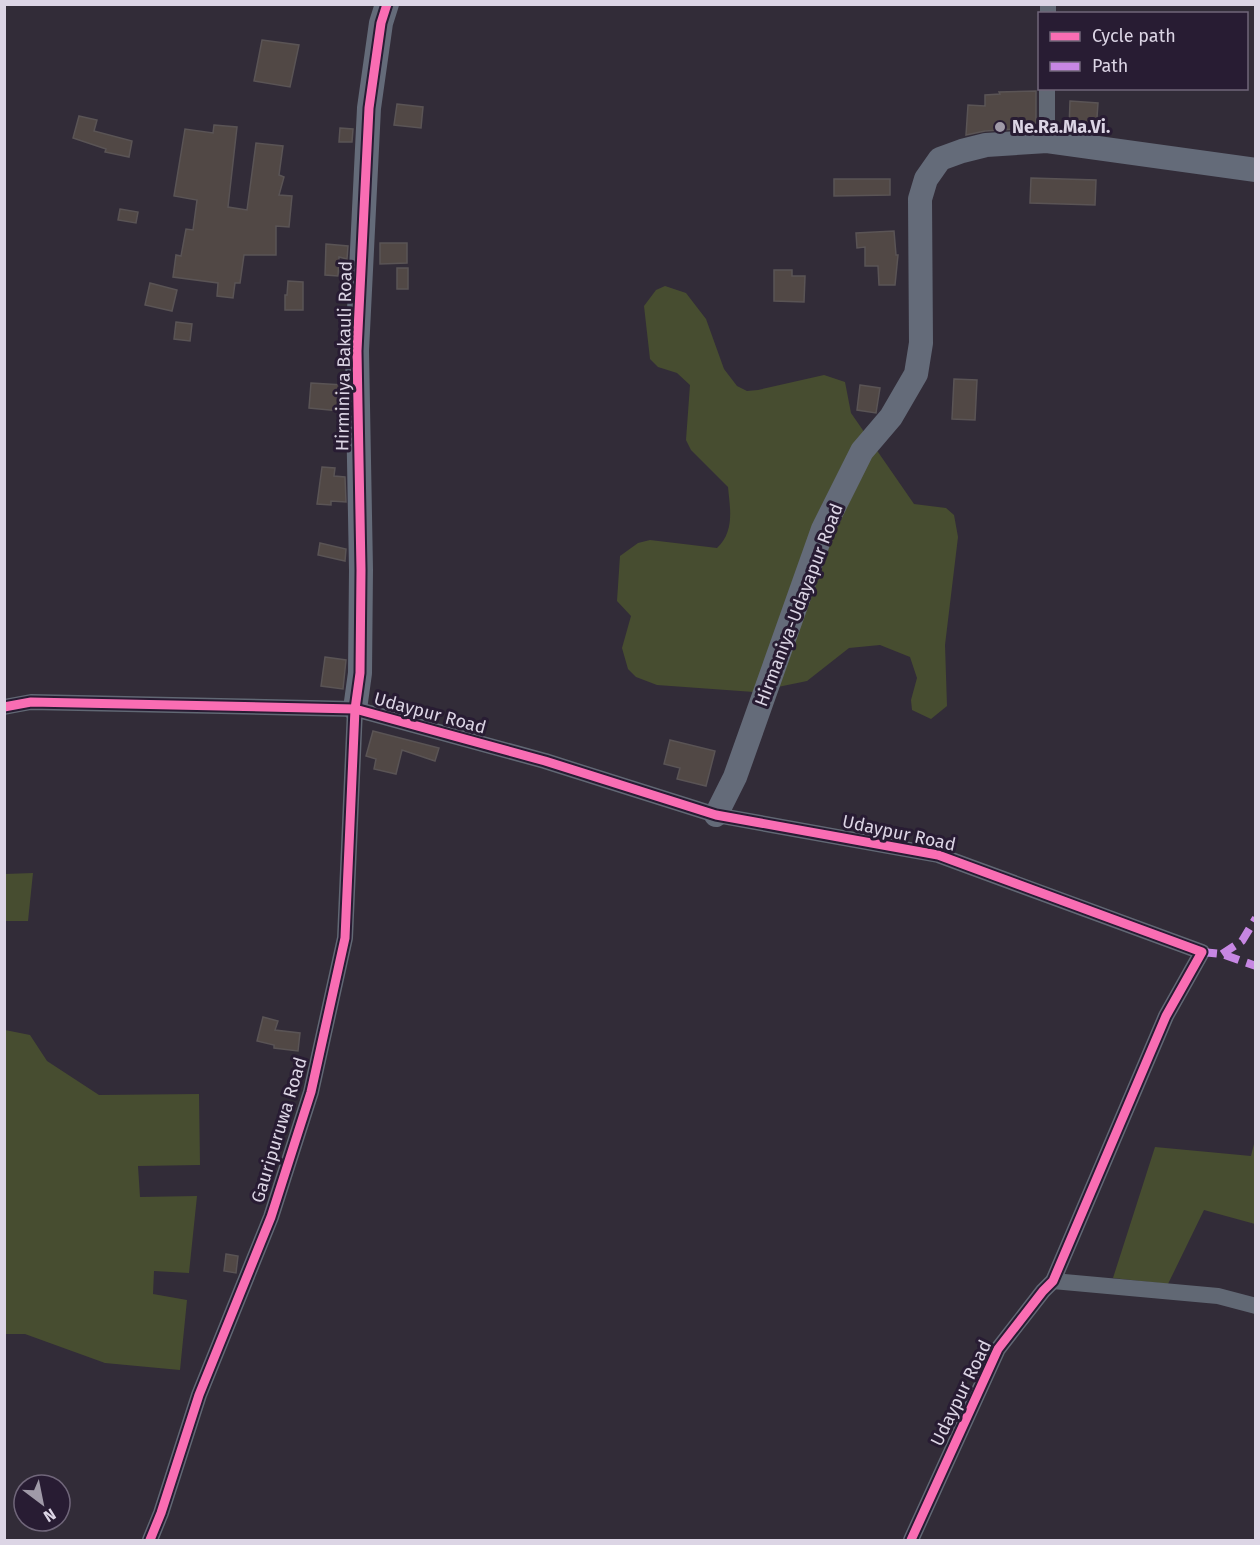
<svg xmlns="http://www.w3.org/2000/svg" width="1260" height="1545" viewBox="0 0 1260 1545" font-family="'Fira Sans',sans-serif">
  <style>
    .green { fill: #474d30 }
    .building { fill: #514845; stroke: #5a5455; stroke-width: 1.5 }
    .lines { fill: none; stroke-linecap: round; stroke-linejoin: round }
    .street { stroke: #616874; stroke-width: 16 }
    .secondary { stroke: #646b79; stroke-width: 24 }
    .quiet { stroke: #c787e3; stroke-width: 8; stroke-dasharray: 15 8; stroke-linecap: butt }
    .cycleway-casing { stroke: #281c33; stroke-width: 13 }
    .cycleway { stroke: #f96db3; stroke-width: 9 }
    .poi-dot { fill: #a09aa8; stroke: #281c33; stroke-width: 2 }
    .labels { text-anchor: middle; dominant-baseline: central; stroke-width: 6; stroke-linejoin: round; paint-order: stroke }
    .poi-label { font-size: 18px; font-weight: bold; fill: #dcd5e5; stroke: #281c33; text-anchor: start }
    .street-label { font-size: 18px; fill: #dcd5e5; stroke: #281c33 }
  </style>
  <rect width="100%" height="100%" fill="#322c38"/>
  <!-- green -->
  <g class="green">
    <path d="M665,286l21,7 20,26 18,50 13,17 10,5 11,-1 66,-15 21,7 6,31 63,91 32,4 8,7 4,22 -13,108 2,61 -16,13 -19,-9 -1,-10 6,-22 -7,-21 -30,-12 -31,3 -42,33 -53,11 -97,-7 -21,-8 -8,-8 -6,-21 9,-32 -14,-15 3,-45 18,-13 12,-3 67,8c18,-17 13,-40 11,-61l-37,-37 -5,-10 4,-55 -13,-12 -19,-6 -8,-8 -6,-53 12,-16z"/>
    <path d="M33,873l-5,48h-23v-47z"/>
    <path d="M5,1030l25,5 17,26 52,34 100,-1 1,71 -62,1 2,31 57,-1 -8,77 -35,-2 -1,23 34,6 -7,70 -75,-7 -80,-29h-20z"/>
    <path d="M1255,1140v84l-51,-14 -36,74 -55,-6 42,-131 96,9z"/>
  </g>
  <!-- building -->
  <g class="building">
    <path d="M262,40l37,5 -9,42 -36,-6z"/>
    <path d="M1036,91v32l-23,1 1,5 -29,2 -19,4 2,-30 17,1v-11l15,-1 -1,-2z"/>
    <path d="M1070,101l28,2 -2,29 -27,-2z"/>
    <path d="M397,104l26,3 -2,21 -27,-3z"/>
    <path d="M79,116l18,4 -3,11 38,10 -3,16 -24,-5 1,-3 -33,-11z"/>
    <path d="M214,125l23,2 -9,80 19,3 9,-67 27,3 -4,29 5,2 -5,18 13,1 -3,31 -13,-1v29h-32l-4,28h-5l-2,15 -16,-2 1,-13 -45,-6 3,-22 5,1 5,-27 7,1 4,-30 -23,-4 11,-67 28,4z"/>
    <path d="M340,128l13,1 -1,13h-13z"/>
    <path d="M1031,178l65,2 -1,25 -65,-2z"/>
    <path d="M834,179h56v16l-56,1z"/>
    <path d="M120,209l18,3 -2,11 -18,-3z"/>
    <path d="M894,231l2,24h2l-3,30h-16l-1,-19h-13v-19l-8,1 -1,-15z"/>
    <path d="M380,243h27v20l-27,1z"/>
    <path d="M326,244l22,2 -1,13 -8,-2 -1,19 -13,-1z"/>
    <rect x="397" y="268" width="11" height="21"/>
    <path d="M774,270h18v6h13l-1,26 -30,-1z"/>
    <path d="M288,281l15,1v28h-18v-15h2z"/>
    <path d="M150,283l27,7 -5,21 -27,-6z"/>
    <path d="M176,322l16,2 -2,17 -16,-2z"/>
    <path d="M954,379l23,1 -2,40 -23,-1z"/>
    <path d="M311,383l32,2 -3,26 -31,-3z"/>
    <path d="M860,385l20,3 -4,25 -19,-3z"/>
    <path d="M322,467l13,1 -1,8 11,1 1,25 -15,-1v4l-14,-1z"/>
    <path d="M320,543l26,6 -1,12 -27,-6z"/>
    <path d="M325,657l21,3 -3,29 -22,-3z"/>
    <path d="M373,731l66,17 -4,13 -33,-11 -6,24 -22,-5 2,-10 -10,-3z"/>
    <path d="M670,740l45,11 -9,35 -29,-7 3,-11 -16,-4z"/>
    <path d="M263,1017l15,4 -3,9 25,3 -2,18 -24,-3v-3l-17,-4z"/>
    <path d="M226,1254l12,2 -2,17 -12,-2z"/>
  </g>
  <g class="lines">
    <!-- street -->
    <g class="street">
      <path d="M1048,14v-10"/>
      <path d="M1047,141v-53"/>
      <path d="M4,707l27,-5 324,7 190,52 171,54 222,40 264,97 -36,64 -113,265 -10,10 -45,58 -87,191"/>
      <path d="M1053,1281l165,15 38,10"/>
      <path d="M150,1540l11,-27 38,-118 72,-178 40,-125 34,-154 10,-229"/>
    </g>
    <!-- secondary -->
    <g class="secondary">
      <path d="M355,709l5,-36 1,-103 -4,-219 12,-243 12,-85 6,-19"/>
      <path d="M716,815l19,-38 88,-248 39,-78 29,-34 25,-43 5,-31 -1,-144 6,-20 14,-20 22,-8 24,-6 61,-4 209,29"/>
    </g>
    <!-- quiet -->
    <g class="quiet">
      <path d="M1202,952l20,2 34,12"/>
      <path d="M1222,954l20,-13 14,-23"/>
    </g>
    <!-- cycleway casing -->
    <g class="cycleway-casing">
      <g id="cycleway">
        <path d="M4,707l27,-5 324,7 190,52 171,54 222,40 264,97 -36,64 -113,265 -10,10 -45,58 -87,191"/>
        <path d="M150,1540l11,-27 38,-118 72,-178 40,-125 34,-154 10,-229 5,-36 1,-103 -4,-219 12,-243 12,-85 6,-19"/>
      </g>
    </g>
    <!-- cycleway -->
    <use href="#cycleway" class="cycleway"/>
  </g>
  <!-- markers -->
  <circle class="poi-dot" cx="1000" cy="127" r="6"/>
  <g class="labels">
    <!-- poi labels -->
    <g class="poi-label">
      <text x="1012" y="127">Ne.Ra.Ma.Vi.</text>
    </g>
    <!-- street labels -->
    <g class="street-label">
      <text transform="translate(344 356) rotate(-89)">Hirminiya Bakauli Road</text>
      <text transform="translate(799 605) rotate(-69)">Hirmaniya-Udayapur Road</text>
      <text transform="translate(430 713) rotate(15)">Udaypur Road</text>
      <text transform="translate(899 833) rotate(12)">Udaypur Road</text>
      <text transform="translate(279 1130) rotate(-73)">Gauripuruwa Road</text>
      <text transform="translate(961 1393) rotate(-64)">Udaypur Road</text>
    </g>
  </g>
  <!-- border -->
  <rect width="1260" height="1545" fill="none" stroke="#dcd5e5" stroke-width="12"/>
  <!-- legend -->
  <rect x="1038" y="12" width="210" height="78" fill="#281c33" stroke="#70667a" stroke-width="1.5"/>
  <rect x="1050" y="32" width="30" height="9" fill="#f96db3" stroke="#70667a" stroke-width="1.5"/>
  <text x="1092" y="42" font-size="18" fill="#dcd5e5">Cycle path</text>
  <rect x="1050" y="62" width="30" height="9" fill="#c787e3" stroke="#70667a" stroke-width="1.5"/>
  <text x="1092" y="72" font-size="18" fill="#dcd5e5">Path</text>
  <!-- north arrow -->
  <g transform="translate(42 1503) rotate(148)"><circle r="28" fill="#281c33" stroke="#70667a" stroke-width="1.5"/>
  <path d="M0-4.5L10 22L0 15L-10 22Z" fill="#a09aa8"/>
  <text y="-9" font-size="16" font-weight="bold" text-anchor="middle" fill="#dcd5e5">N</text>
  </g>
</svg>
